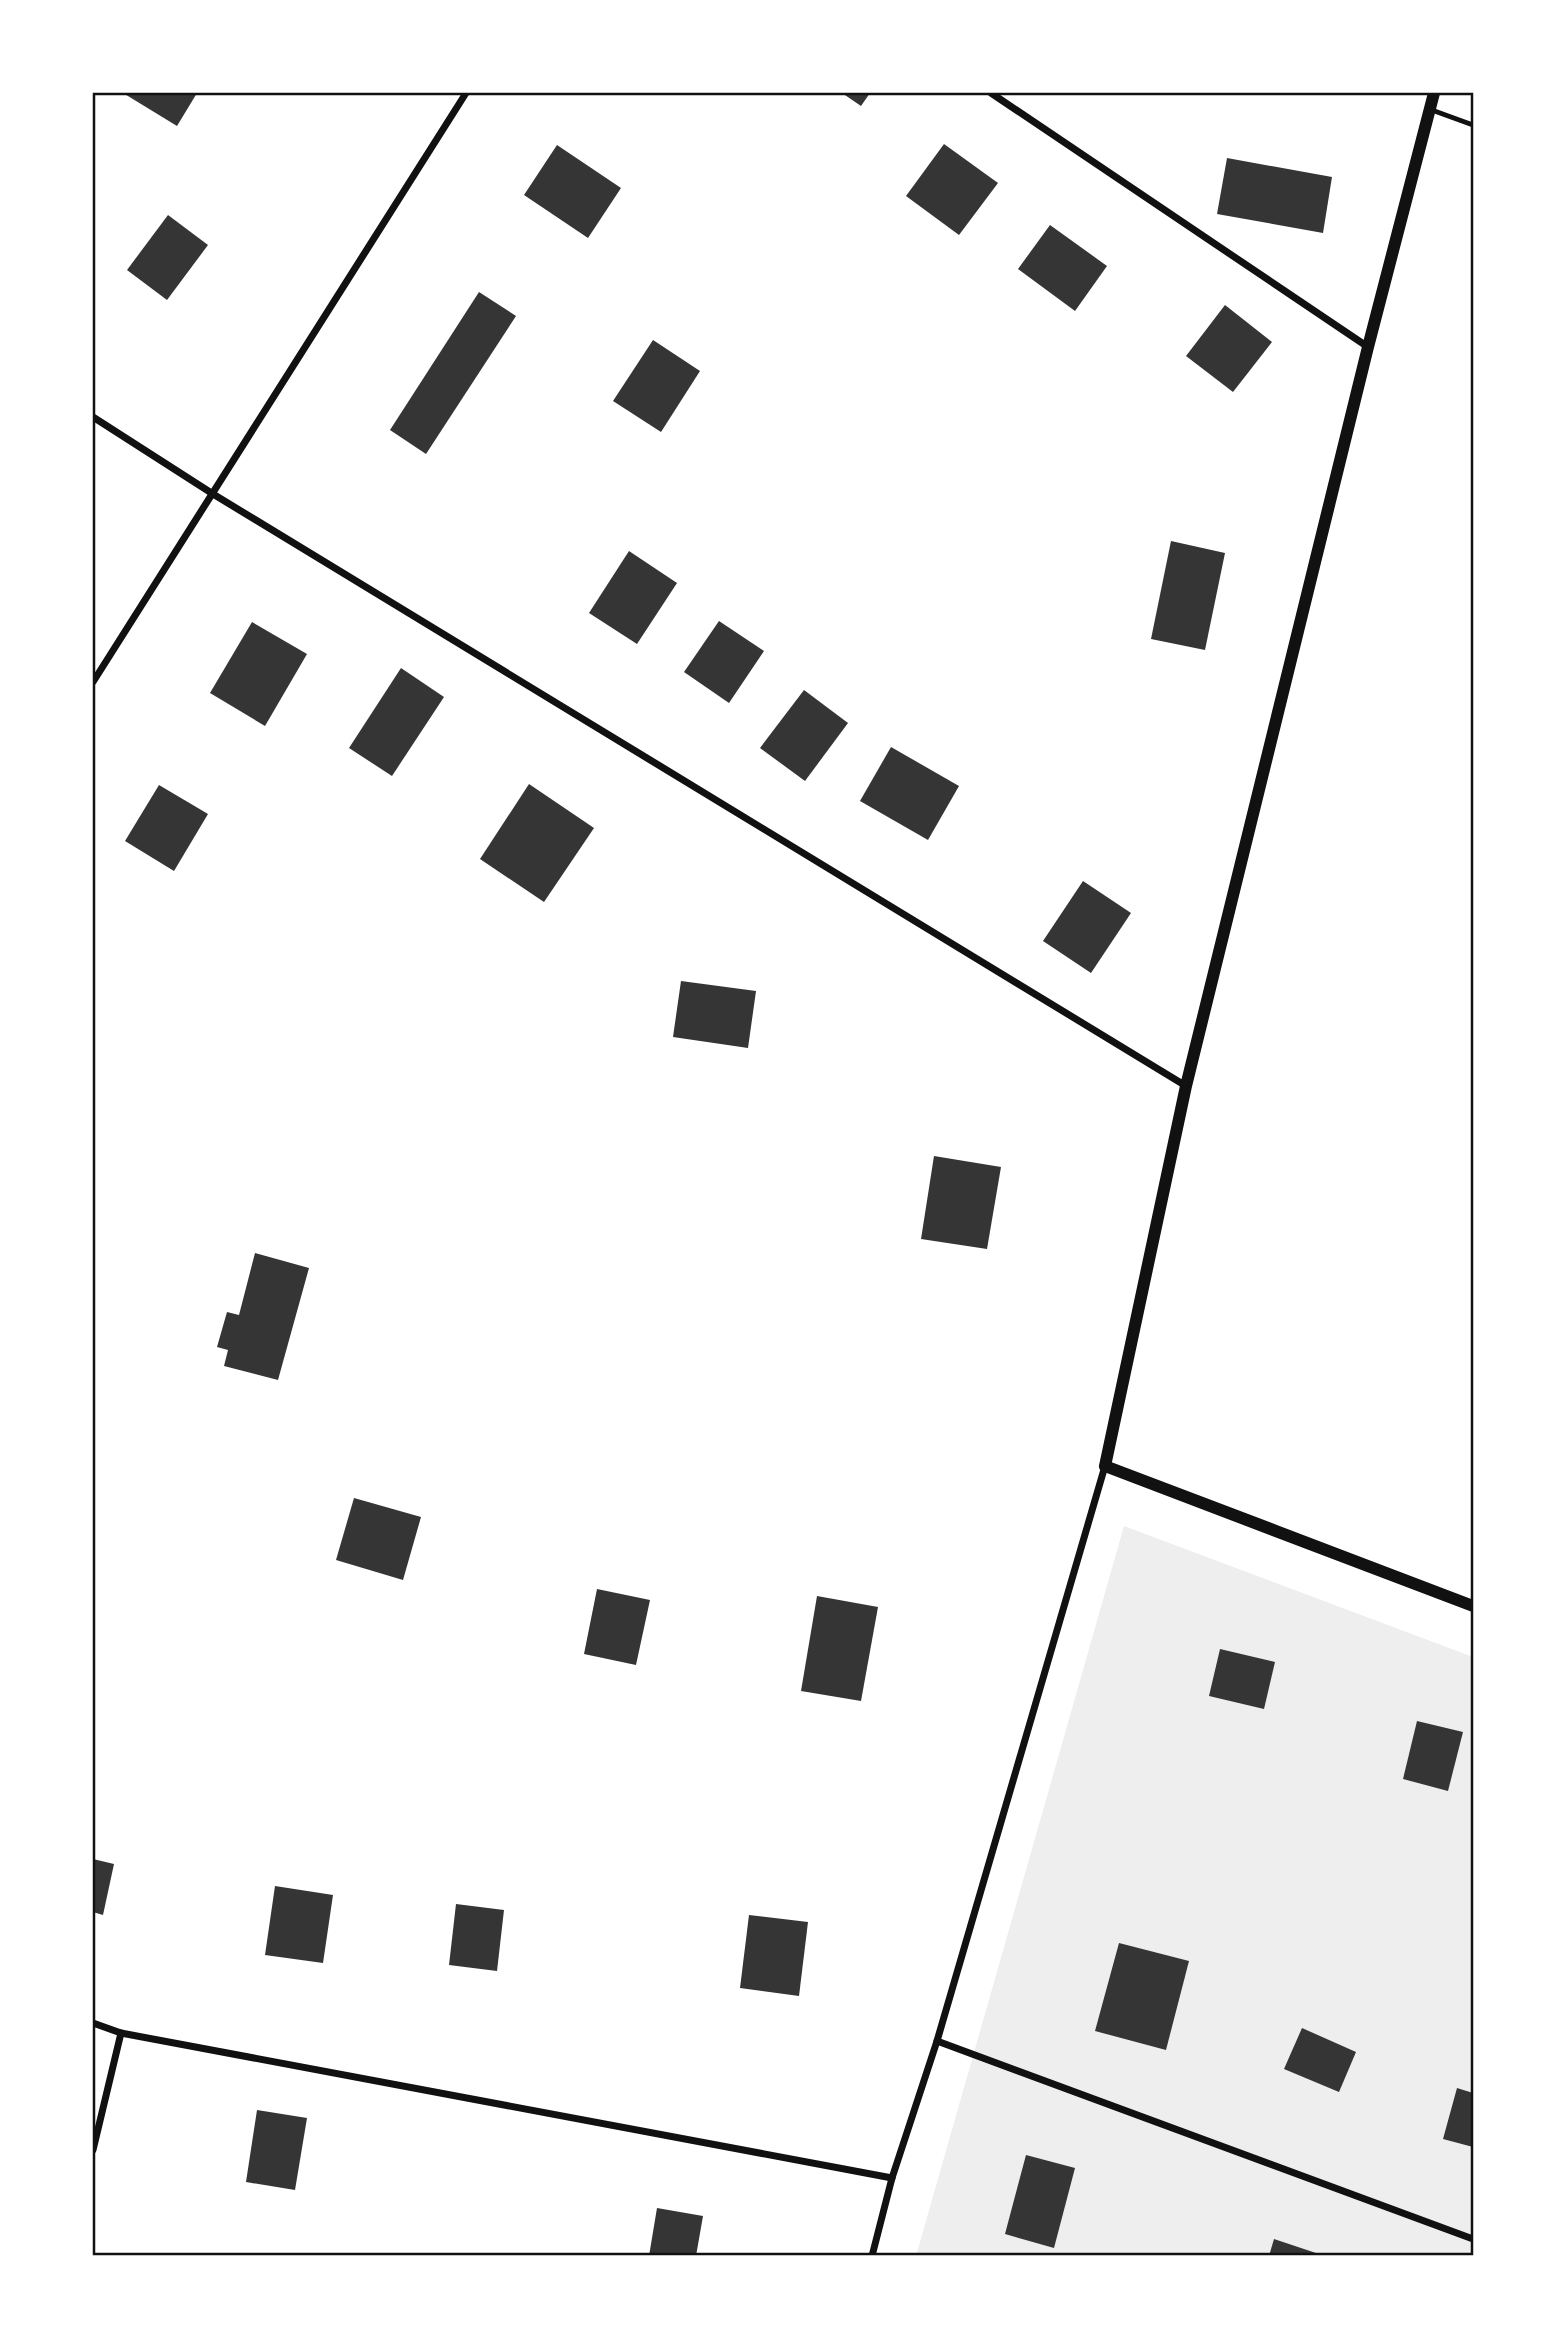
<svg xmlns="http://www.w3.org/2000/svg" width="1566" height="2349" viewBox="0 0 1566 2349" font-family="'Libre Baskerville',serif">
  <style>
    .green { fill: #eee }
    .building { fill: #353535 }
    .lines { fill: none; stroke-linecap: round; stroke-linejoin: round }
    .service { stroke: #111; stroke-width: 5 }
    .minor { stroke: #111; stroke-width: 7 }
    .tertiary { stroke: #111; stroke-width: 12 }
    .neatline { fill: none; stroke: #111; stroke-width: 2.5 }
  </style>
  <rect width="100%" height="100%" fill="#fff"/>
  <!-- green -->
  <path class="green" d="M1124,1526l349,131v599h-557z"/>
  <!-- building -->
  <g class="building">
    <path d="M123,93h74l-20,33z"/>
    <path d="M842,93h28l-9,13z"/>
    <path d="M944,144l54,39 -39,52 -53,-39z"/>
    <path d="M557,145l64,43 -33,50 -64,-43z"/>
    <path d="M1227,158l105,19 -9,56 -106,-19z"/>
    <path d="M168,215l40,30 -41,55 -40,-30z"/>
    <path d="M1050,225l57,41 -32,45 -57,-42z"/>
    <path d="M479,292l37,24 -90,138 -36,-24z"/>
    <path d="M1225,305l47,37 -39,50 -47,-36z"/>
    <path d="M653,340l47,31 -39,61 -48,-31z"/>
    <path d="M1171,541l54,12 -20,97 -54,-11z"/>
    <path d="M629,551l48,32 -40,61 -48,-31z"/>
    <path d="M719,621l45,30 -35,52 -45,-31z"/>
    <path d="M252,622l55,32 -42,72 -55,-33z"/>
    <path d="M401,668l43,29 -52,79 -43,-28z"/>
    <path d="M804,690l44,33 -43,58 -45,-33z"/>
    <path d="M891,747l68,39 -31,54 -68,-39z"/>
    <path d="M529,784l65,44 -50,74 -64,-43z"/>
    <path d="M159,785l49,29 -34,57 -49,-30z"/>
    <path d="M1083,881l48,32 -40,60 -48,-32z"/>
    <path d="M681,981l75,10 -8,57 -75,-11z"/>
    <path d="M934,1156l67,11 -14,82 -66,-10z"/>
    <path d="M255,1253l54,15 -31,112 -54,-14 4,-16 -11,-3 10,-35 12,3z"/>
    <path d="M354,1498l67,19 -18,63 -67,-20z"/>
    <path d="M597,1589l53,11 -14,65 -52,-11z"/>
    <path d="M817,1596l61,11 -17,94 -60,-10z"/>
    <path d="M1220,1649l55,13 -11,47 -55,-13z"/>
    <path d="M1417,1721l46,11 -15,59 -45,-12z"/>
    <path d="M93,1859l21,5 -11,51 -10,-3z"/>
    <path d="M275,1886l58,9 -10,68 -58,-8z"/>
    <path d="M456,1904l48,6 -7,61 -48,-6z"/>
    <path d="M749,1915l59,7 -9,74 -59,-8z"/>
    <path d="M1119,1943l70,18 -23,89 -71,-19z"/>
    <path d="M1302,2028l54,24 -17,40 -55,-23z"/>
    <path d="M1457,2088l16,5v54l-30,-8z"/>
    <path d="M257,2110l50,8 -12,72 -49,-8z"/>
    <path d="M1026,2155l49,13 -21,80 -49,-14z"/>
    <path d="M657,2208l46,8 -7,40h-47z"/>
    <path d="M1274,2239l51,17h-56z"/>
  </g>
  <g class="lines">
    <!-- service -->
    <path class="service" d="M1429,109l44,16"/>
    <!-- minor -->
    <g class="minor">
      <path d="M991,93l377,254"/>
      <path d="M93,417l120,77 973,592"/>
      <path d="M93,682l373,-589"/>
      <path d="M93,2023l28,10 771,145"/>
      <path d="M937,2041l536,198"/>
      <path d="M93,2150l28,-117"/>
      <path d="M872,2256l20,-78 45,-137 168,-575"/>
    </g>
    <!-- tertiary -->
    <path class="tertiary" d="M1434,93l-66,254 -182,739 -81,380 368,140"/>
  </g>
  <!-- border -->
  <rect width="1566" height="2349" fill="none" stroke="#ffffff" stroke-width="189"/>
  <rect x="94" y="94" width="1378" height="2160" class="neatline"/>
</svg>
